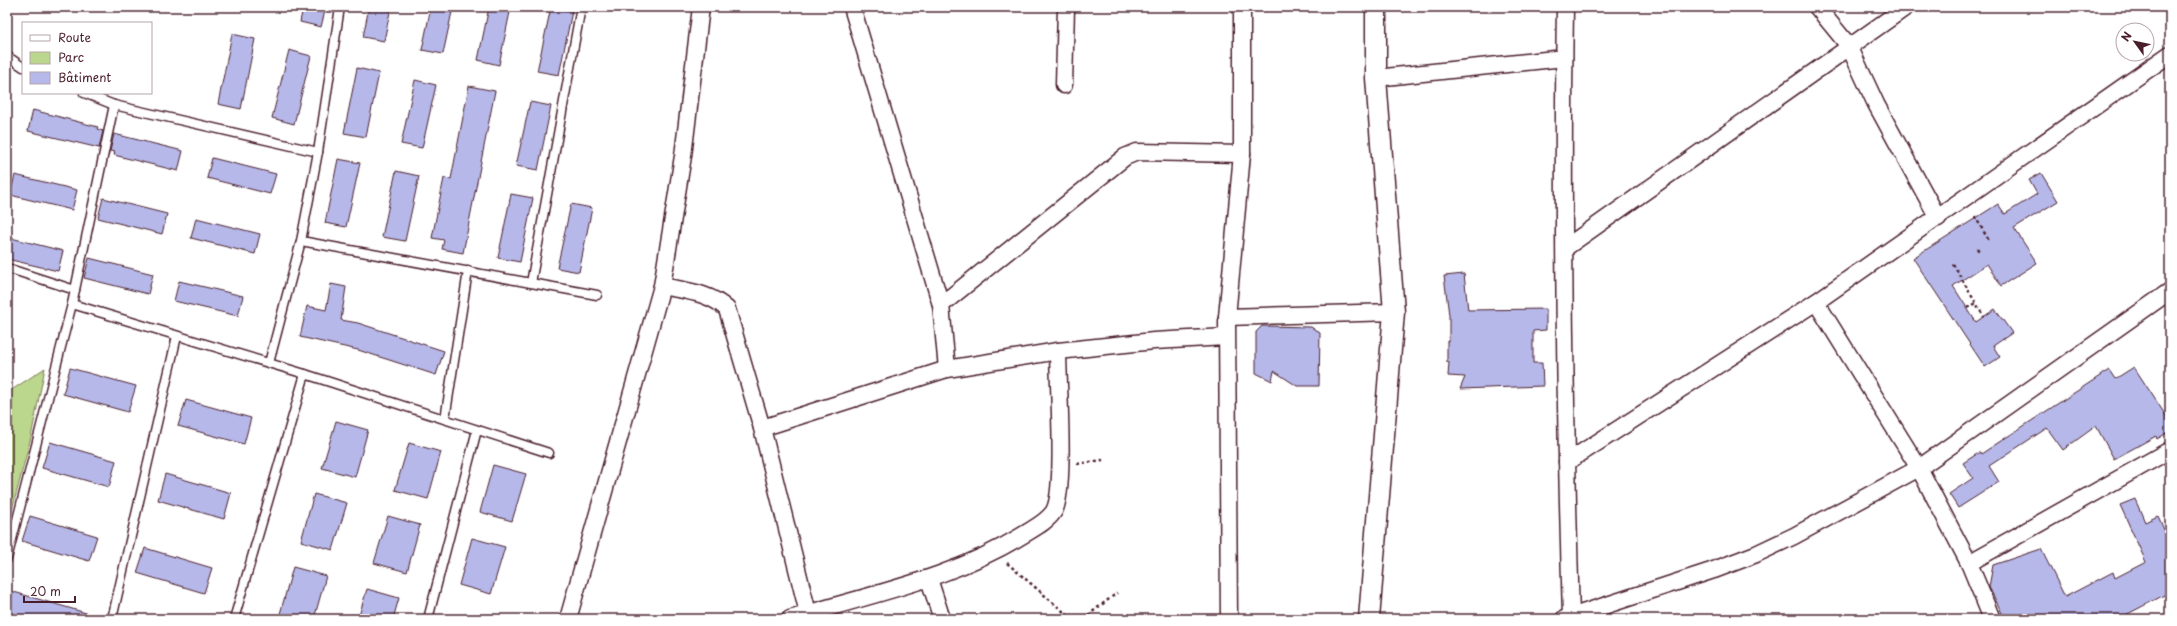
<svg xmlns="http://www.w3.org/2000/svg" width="2177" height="626" viewBox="0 0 2177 626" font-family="'Playpen Sans',sans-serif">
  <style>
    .green { fill: #bbd68d; stroke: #827a5c }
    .building { fill: #b6b8e9; stroke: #4a1f2b }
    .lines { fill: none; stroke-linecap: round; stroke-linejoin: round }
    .service-casing { stroke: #4a1f2b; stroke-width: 11 }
    .minor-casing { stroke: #4a1f2b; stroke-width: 19 }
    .tertiary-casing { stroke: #4a1f2b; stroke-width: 23 }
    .path { stroke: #4a1f2b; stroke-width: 2.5; stroke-dasharray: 3 3; stroke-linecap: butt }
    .service { stroke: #fff; stroke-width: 8 }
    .minor { stroke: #fff; stroke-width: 16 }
    .tertiary { stroke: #fff; stroke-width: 20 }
  </style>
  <rect width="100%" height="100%" fill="#fff"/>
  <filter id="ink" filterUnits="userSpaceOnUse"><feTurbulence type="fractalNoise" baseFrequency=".025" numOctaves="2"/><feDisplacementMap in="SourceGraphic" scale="8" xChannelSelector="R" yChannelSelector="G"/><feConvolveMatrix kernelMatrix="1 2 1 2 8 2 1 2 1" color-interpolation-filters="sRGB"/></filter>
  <g filter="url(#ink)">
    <!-- green -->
    <path class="green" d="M45,368l-14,69 -24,92v-136z"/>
    <!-- building -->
    <g class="building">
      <path d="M303,7h23l-5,20 -21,-5z"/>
      <path d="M369,7h22l-7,34 -21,-4z"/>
      <path d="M431,7h22l-10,47 -21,-4z"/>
      <path d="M489,7h22l-12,58 -21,-5z"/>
      <path d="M551,7l21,4 -13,64 -22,-4z"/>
      <path d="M232,34l23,5 -14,70 -23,-5z"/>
      <path d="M289,50l22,6 -17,68 -22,-6z"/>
      <path d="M357,68l22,5 -13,64 -22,-4z"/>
      <path d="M415,80l21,5 -14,63 -21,-4z"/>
      <path d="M469,86l26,5 -32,162 -21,-4 2,-9 -12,-2 12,-60 7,1z"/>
      <path d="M530,102l21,4 -13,64 -22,-4z"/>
      <path d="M33,110l65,17 -1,2 6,2 -4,17 -71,-17z"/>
      <path d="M114,134l69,17 -5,20 -64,-16 1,-3 -5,-1z"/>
      <path d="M212,158l64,16 -6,20 -63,-16z"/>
      <path d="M338,159l22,4 -14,64 -21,-4z"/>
      <path d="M396,171l23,5 -14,65 -23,-4z"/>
      <path d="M2041,173l17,28 -44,27 23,35 -36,23 -14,-22 -34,22 23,36 19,-13 17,24 -19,13 7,11 -15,10 -72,-109 85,-54 7,10 32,-20 -8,-14z"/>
      <path d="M15,175l62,15 -5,20 -62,-15z"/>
      <path d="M511,194l22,4 -13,64 -22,-4z"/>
      <path d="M103,198l64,16 -5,20 -64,-16z"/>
      <path d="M571,204l21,4 -13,64 -22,-4z"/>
      <path d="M196,218l64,16 -5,20 -64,-16z"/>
      <path d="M7,237l56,14 -5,20 -51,-12z"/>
      <path d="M89,258l64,16 -5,20 -64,-16z"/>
      <path d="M1464,274l4,36 78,-1v21l-13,1v32h9l1,23 -83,3 5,-12 -17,-1 1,-14h-2v-21h2v-26l-5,-39z"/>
      <path d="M179,281l64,15 -5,20 -64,-15z"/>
      <path d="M331,284l15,3 -5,33 17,3 86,28 -8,24 -78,-25 -58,-13 7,-31 19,4z"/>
      <path d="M1262,326l49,1 9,6 -1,53h-22l-23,-15 -2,10 -16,-8v-41z"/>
      <path d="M2134,367l36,55v9l-13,8 -1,-3 -42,23 -18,-33 -33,24 -16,-22 -58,38 10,16 -41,26 -9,-14 24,-16 -10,-15 17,-11 1,2 128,-84 6,9z"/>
      <path d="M70,368l66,18 -8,26 -65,-18z"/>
      <path d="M186,400l65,18 -7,26 -66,-18z"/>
      <path d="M336,421l32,9 -13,47 -33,-9z"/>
      <path d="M50,442l66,19 -7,26 -67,-19z"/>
      <path d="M409,443l32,9 -13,47 -33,-9z"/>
      <path d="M493,465l33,9 -14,47 -32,-9z"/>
      <path d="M165,474l66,19 -7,26 -66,-19z"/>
      <path d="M314,494l33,9 -14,47 -32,-9z"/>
      <path d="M2135,499l10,23 13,-6 12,27v49l-52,27h-113l-16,-32 4,-22 48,-16 24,48 48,-25 2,6 31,-16 -26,-57z"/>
      <path d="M30,516l67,20 -8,25 -67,-20z"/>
      <path d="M388,516l32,9 -13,47 -33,-9z"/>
      <path d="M472,538l33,9 -14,47 -32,-9z"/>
      <path d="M145,548l67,20 -8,25 -67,-20z"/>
      <path d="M293,567l33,9 -12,43h-16l-18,-5z"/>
      <path d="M367,589l32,9 -6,21h-35z"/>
      <path d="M7,590l86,25 -1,4h-85z"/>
    </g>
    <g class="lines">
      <!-- service casing -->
      <g class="service-casing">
        <g id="service">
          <path d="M7,56l16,11"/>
          <path d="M84,93l30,12 204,47"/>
          <path d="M301,241l296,54"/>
          <path d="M7,268l68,22"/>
          <path d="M531,283l50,-276"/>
          <path d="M72,304l233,70"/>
          <path d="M269,363l32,-122 17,-89 22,-145"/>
          <path d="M445,419l23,-148"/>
          <path d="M7,559l65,-255 42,-199"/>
          <path d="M112,619l65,-283"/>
          <path d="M234,619l71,-245 244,79"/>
          <path d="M428,619l49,-189"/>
        </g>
      </g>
      <!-- minor casing -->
      <g class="minor-casing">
        <g id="minor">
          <path d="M852,7l89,298"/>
          <path d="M1565,7c-3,203 0,407 6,610"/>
          <path d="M1817,7l32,39 27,58 62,114"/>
          <path d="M1376,78l188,-20"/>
          <path d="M1064,85l2,-78"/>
          <path d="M1565,248l341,-241"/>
          <path d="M662,286c23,5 47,6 65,23l35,119 46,185"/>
          <path d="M1816,302l103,166 50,95 23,56"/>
          <path d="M1227,317l167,-5"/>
          <path d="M947,369l-6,-64 184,-148 12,-5 105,2"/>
          <path d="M762,428l185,-59 111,-18 96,-10 72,-4"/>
          <path d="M1567,462l249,-160 354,-248"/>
          <path d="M1969,563l201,-113"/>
          <path d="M929,579l13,40"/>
          <path d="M568,619l94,-333 21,-130 18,-149"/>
          <path d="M790,619c80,-25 162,-40 233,-84 11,-7 24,-13 31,-24 12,-22 4,-129 4,-160"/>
          <path d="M1229,619l-2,-302 15,-163v-147"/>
          <path d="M1564,619l150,-49 42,-16 38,-18 125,-68 251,-177"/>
        </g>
      </g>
      <!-- tertiary casing -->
      <g class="tertiary-casing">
        <path id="tertiary" d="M1369,619l25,-307 -18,-234v-71"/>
      </g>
      <!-- path -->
      <g class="path">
        <path d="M1975,216l14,25"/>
        <path d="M1977,248l3,5"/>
        <path d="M1953,264l31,53"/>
        <path d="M1968,308l8,-5"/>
        <path d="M1077,464l26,-4"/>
        <path d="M1007,563l65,56"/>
        <path d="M1083,619l34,-26"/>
      </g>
      <!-- service -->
      <use href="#service" class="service"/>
      <!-- minor -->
      <use href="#minor" class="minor"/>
      <!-- tertiary -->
      <use href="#tertiary" class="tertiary"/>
    </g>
  </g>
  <!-- margin -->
  <rect width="2177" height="626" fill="none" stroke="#fff" stroke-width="24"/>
  <rect x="12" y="12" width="2153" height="602" fill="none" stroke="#4a1f2b" stroke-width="1.5" filter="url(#ink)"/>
  <!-- legend -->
  <rect x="22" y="22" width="130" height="72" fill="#ffffff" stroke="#b7a5aa"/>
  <rect x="30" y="35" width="20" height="6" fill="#ffffff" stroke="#b7a5aa"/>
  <text x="58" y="42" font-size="12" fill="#4a1f2b">Route</text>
  <rect x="30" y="52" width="20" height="12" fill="#bbd68d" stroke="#b7a5aa"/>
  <text x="58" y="62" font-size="12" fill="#4a1f2b">Parc</text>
  <rect x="30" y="72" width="20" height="12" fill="#b6b8e9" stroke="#b7a5aa"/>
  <text x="58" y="82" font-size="12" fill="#4a1f2b">Bâtiment</text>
  <!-- north arrow -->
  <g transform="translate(2135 42) rotate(303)"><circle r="19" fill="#ffffff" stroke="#b7a5aa"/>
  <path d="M0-3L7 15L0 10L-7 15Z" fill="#4a1f2b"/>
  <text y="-6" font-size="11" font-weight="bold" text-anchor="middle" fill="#4a1f2b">N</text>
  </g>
  <!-- scale -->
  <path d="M24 596v6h51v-6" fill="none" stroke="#4a1f2b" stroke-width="2"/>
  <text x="30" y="596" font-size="12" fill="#4a1f2b" stroke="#ffffff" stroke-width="3" paint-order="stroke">20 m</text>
</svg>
